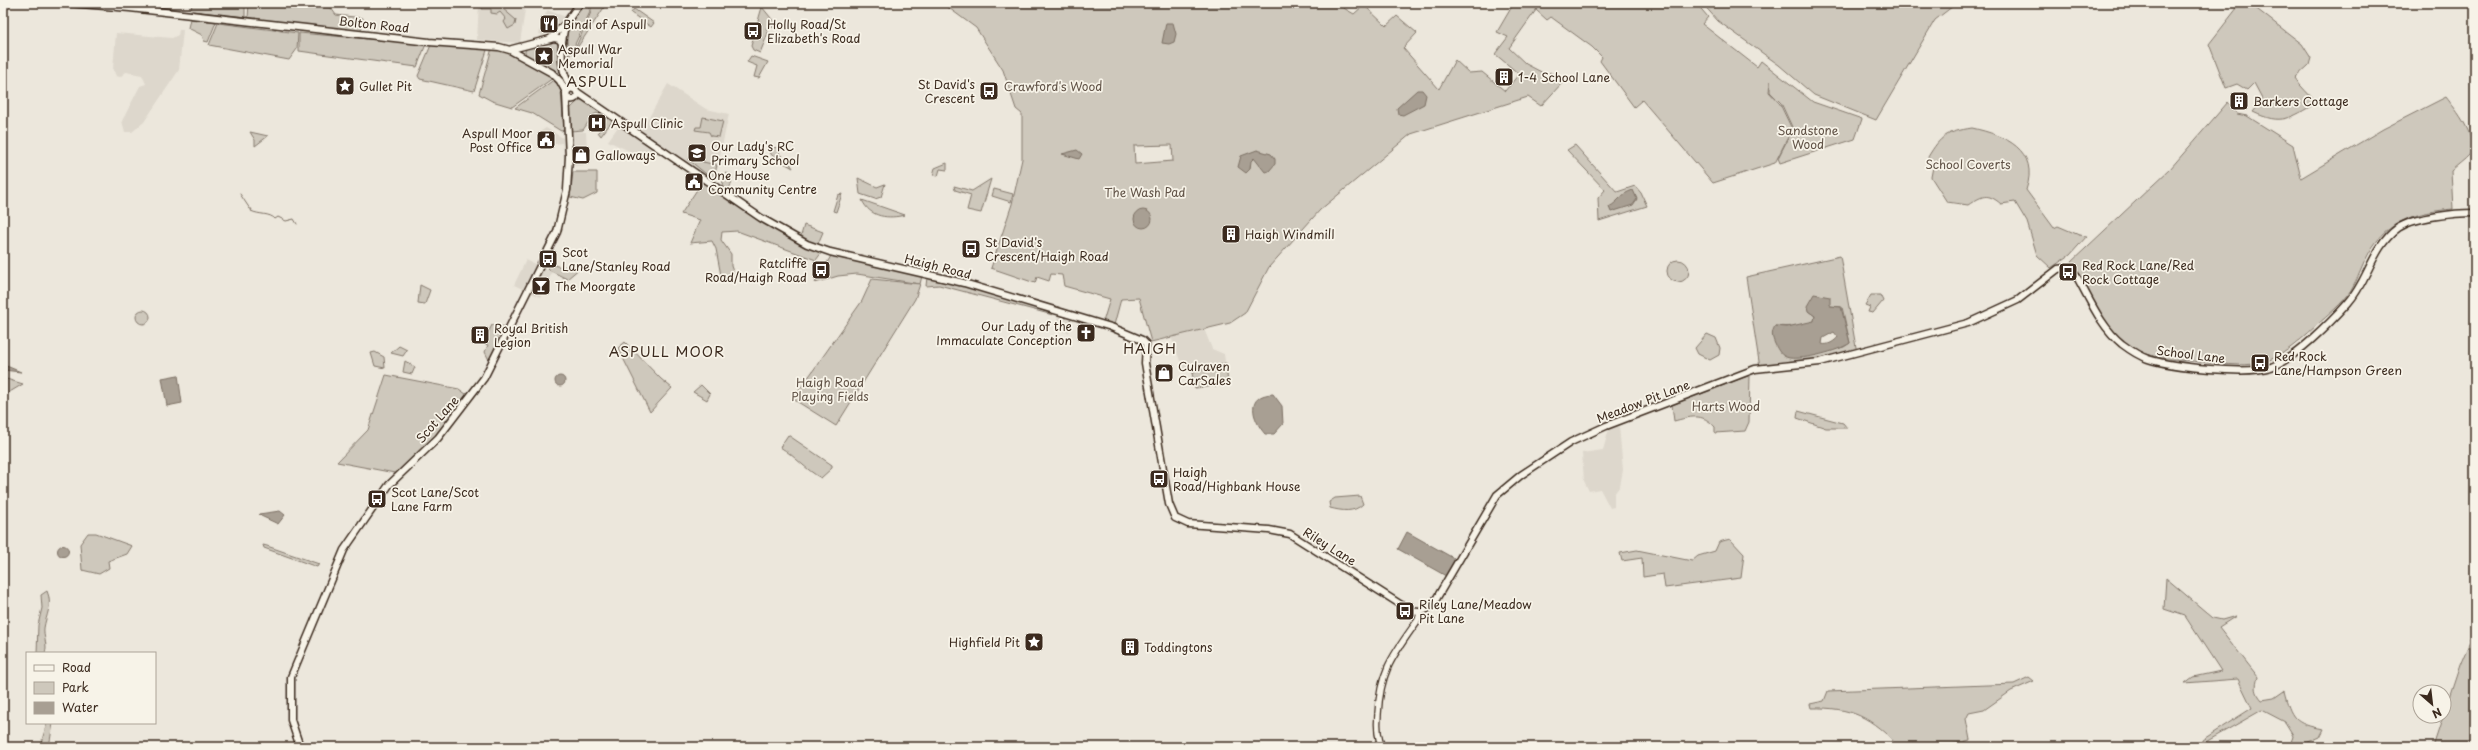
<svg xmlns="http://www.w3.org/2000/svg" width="2478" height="750" viewBox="0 0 2478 750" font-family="'Playpen Sans',sans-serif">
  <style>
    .built { fill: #ddd7cc }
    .green { fill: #cec8bc; stroke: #84796d; fill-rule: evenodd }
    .water { fill: #a89f93; stroke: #7c7064; fill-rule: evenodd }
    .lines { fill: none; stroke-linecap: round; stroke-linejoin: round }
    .stream { stroke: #7c7064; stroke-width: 1 }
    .tertiary-casing { stroke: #3b2a1e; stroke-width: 8 }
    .secondary-casing { stroke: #3b2a1e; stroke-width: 9 }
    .tertiary { stroke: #f7f3e8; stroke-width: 5.5 }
    .secondary { stroke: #f7f3e8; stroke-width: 6 }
    .labels { text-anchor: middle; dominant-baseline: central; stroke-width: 3.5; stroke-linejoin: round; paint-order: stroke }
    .street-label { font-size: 12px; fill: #3b2a1e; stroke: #f7f3e8 }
    .poi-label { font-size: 12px; fill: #3b2a1e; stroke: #f7f3e8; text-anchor: start }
    .park-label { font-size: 12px; fill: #605246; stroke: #f7f3e8 }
    .quarter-label { font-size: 14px; letter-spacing: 1px; fill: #3b2a1e; stroke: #f7f3e8 }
  </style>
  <rect width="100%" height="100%" fill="#ece7dc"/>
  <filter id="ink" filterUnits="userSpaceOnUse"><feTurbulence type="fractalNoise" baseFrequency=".025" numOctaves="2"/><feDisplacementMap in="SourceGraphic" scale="8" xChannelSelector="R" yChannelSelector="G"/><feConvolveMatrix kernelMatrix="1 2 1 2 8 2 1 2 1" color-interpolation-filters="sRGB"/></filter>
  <g filter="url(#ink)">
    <!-- built -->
    <g class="built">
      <path d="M479,3h47l-6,40 -43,-3z"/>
      <path d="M547,10l19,7 -14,17 -6,2 -7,-2z"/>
      <path d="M179,30h4l-4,40 -35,52 -12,10h-7l-3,-11 18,-35 6,-2 -4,-9 -16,-3 -6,5 -4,-1 -3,-7 3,-36 56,5 6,-3z"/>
      <path d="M668,84l38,25 23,5 -14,65h-5l-69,-48z"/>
      <path d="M620,124l36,24 -10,11 -38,-18z"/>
      <path d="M546,128l17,10 7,-7 16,1 2,33 -23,1 -3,-23 -13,2 -8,-14z"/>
      <path d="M526,260l26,12 -12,25 -26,-12z"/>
      <path d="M1058,315l14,4 -3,14 -14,-4z"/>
      <path d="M1204,329l8,20 12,5 4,31 -33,3 -4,-18 -7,1 -13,-34z"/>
      <path d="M1619,426l4,44 -3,16 -6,8v13l-4,1 -10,-19 -11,2 -5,-10 -2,-28 21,-3 6,-21z"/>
    </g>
    <!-- green -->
    <g class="green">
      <path d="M192,3h53v14l-54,-6z"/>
      <path d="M249,3h56l3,3 23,2 5,7 27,3 -2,13 -113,-13z"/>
      <path d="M482,3h20v5l14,12 -1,5 -7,4 -4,-7 2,-3 -6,-7 -3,2 -6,-1v-4h-9z"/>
      <path d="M583,3h5l2,9 -21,45c-5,-27 -1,-33 14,-54z"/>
      <path d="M591,3h16l-34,51 18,-42z"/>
      <path d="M942,3h393l19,11 10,-9 22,21 11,-10 20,17 -14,15 36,41 16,-29 14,13 13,-1 23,19 14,-17 -24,-20 13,-17 -11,-5 17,-29h27l-32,45 17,16 21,11 3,-3 12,11 -21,23 -13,-9 -117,37 -91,76 -51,57 -24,46 -15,10 -79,19 -12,-44 -18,1 -7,26 -11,-3 7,-23 -46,-13 -2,-11 -11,-1 -2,7 -12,-4 -2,6 -44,-15 21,-64 10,-45v-45l-6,-5 -13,-39 -27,-42zM1172,145l1,16 -38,3 -1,-18z"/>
      <path d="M1542,3h154l12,14 -6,7 55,43 4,-6 52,41 49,17 -7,20 -75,24 -2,-5 15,-29 -12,-26 -11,-11v-11l-1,11 11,12 12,25 -17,34 -62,20 -71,-83 -8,7 -34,-46 2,-4 -10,-10 -41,-30 -4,3 -11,-10z"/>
      <path d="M1702,3h255l-22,17 -59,100 -62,-25 -35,-30 -61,-44z"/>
      <path d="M2241,3h8l53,41 9,14 -2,7 -14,13c6,10 14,15 21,25 -25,15 -34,23 -63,9l10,-12 -9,-17 -7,7 -10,-6 -11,4 -17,-44z"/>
      <path d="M762,7l13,16 -2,4 -7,1 2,5 -8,20 -7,-3 -2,-4z"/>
      <path d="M634,9l20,14 -3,4 -20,-14z"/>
      <path d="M190,19l26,3 -8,20 -4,-1 -2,-6 -14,-7z"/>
      <path d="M218,23l80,10 -1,16 -8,11 -80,-15z"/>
      <path d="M299,33l127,11 -9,23 -118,-16z"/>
      <path d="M559,39l2,31 -4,4 -31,-18 -1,-5 3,-5z"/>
      <path d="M431,45l57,2 -14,44 -54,-12 -2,-3z"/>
      <path d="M492,48l16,4 45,26 -41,29 -20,-6 -13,-7z"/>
      <path d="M751,56l17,6 -9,16 -5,-1 3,-11 -10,-4z"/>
      <path d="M555,79l6,12 3,39 -3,1 -29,-18 -17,-5z"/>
      <path d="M2446,97c10,13 32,40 24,57 -5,6 -13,11 -19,17l2,38c-35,3 -66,11 -84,44 -7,12 -11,26 -18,38 -9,13 -23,24 -34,34 -47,43 -55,43 -117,37 -17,-2 -35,-2 -51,-7 -39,-10 -59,-61 -79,-92l100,-94 58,-67 9,12 10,2 46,29 8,33 82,-49z"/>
      <path d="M579,100h5l29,20 -12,16 -3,-4 8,-9 -4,-2 2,-3 -7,-5 -4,2 -10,15 -13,1 -2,-20z"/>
      <path d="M703,117l20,4 -4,16 -8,-1 -2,-4 -14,-2 1,-3h5z"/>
      <path d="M1972,128c33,7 68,22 54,62l28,38 4,-2 21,9 8,1 -17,19 -19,13 -14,-13 -10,-33 -12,-20 -14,2c-14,-12 -19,-8 -33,1l-21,-3 -16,-25 2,-10 -5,-10c13,-22 19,-25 44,-29z"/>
      <path d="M250,132l18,4 -13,10v-6z"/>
      <path d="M1575,145l42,47 18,-6 6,7 6,13 -48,15 -1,-23 7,-8 -38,-40z"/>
      <circle cx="775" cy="152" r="4.5"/>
      <path d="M691,152l13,2 -1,8 14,3 -3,12 -3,1 -22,-18z"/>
      <path d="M781,155l4,8 4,-1 4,6 -18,-10z"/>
      <path d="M947,163v7l-7,-1 -2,7 -5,-1 2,-7z"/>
      <path d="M573,172h24v21l-14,7 -13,-3z"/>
      <path d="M725,173l7,2 -1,10 -4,5 -5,-5z"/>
      <path d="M858,178l19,9 8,-3 -4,13 -6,2 -15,-5z"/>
      <path d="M704,179l57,39 61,34 -6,8 -79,-29 -15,1 -1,8 10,14v12l4,11 -13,4 -6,-32 -4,-8 -22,2 10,-23 -19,-6z"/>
      <path d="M991,179l-10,34 -14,-3 4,-15 -16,-5 -1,-4 18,5z"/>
      <path d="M994,189l19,5 -2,8 -19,-6z"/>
      <path d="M842,194l-6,18 -3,-1 5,-16z"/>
      <path d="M862,200l43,15c-16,4 -35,3 -43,-15z"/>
      <path d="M804,225l19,7 -6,14 -17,-7z"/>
      <path d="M831,256l91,20 -2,8 -63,-10 -19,2 -23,7z"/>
      <path d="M1840,256l17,97 -51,11 -46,4 -14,-91zM1830,306l12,1 8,36 -6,4 -36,9 -33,-30c12,1 29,1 39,-5l1,-5 -7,-5z"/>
      <circle cx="1678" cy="271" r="11"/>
      <path d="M547,263l10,3 23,2 -13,11 -18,-9z"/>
      <path d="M927,277c42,7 87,21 126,38l-114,-30 -13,1z"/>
      <path d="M872,279l48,5 -5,15 -79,127 -43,-27 69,-98z"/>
      <path d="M420,285l10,5 -5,14 -7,-1z"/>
      <path d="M1871,295h9l3,6 -10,12 -5,-1 2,-5 -5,-2z"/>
      <circle cx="143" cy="317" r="7"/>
      <path d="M492,325l15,2 -18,33 -4,-8 3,-7 -5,-2z"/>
      <path d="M1707,334l9,4 4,10 -1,7 -9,5 -12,-6 -3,-6z"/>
      <path d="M625,342l36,37 11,9 -22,24 -32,-64z"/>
      <path d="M399,346l8,4 -4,6 -12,-3z"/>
      <path d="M375,352l9,5 1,11 -10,-2 -4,-13z"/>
      <path d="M405,361l10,6 -3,7 -9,-2z"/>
      <path d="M1226,363l2,22 -33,3 -3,-15z"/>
      <path d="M386,375l73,14 11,8 -33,43 -37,34 -63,-12 31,-32z"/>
      <path d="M1750,375l-1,47 -4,9 -30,2v-6c-13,-15 -25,-10 -41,-6l-2,-16z"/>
      <path d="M3,378l20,6 -20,12z"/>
      <path d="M701,385l9,9 -3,6 -14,-8z"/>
      <path d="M1798,411l45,12 4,5h-21l-29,-10z"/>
      <path d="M788,435l44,30v3l-11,10c-15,-8 -26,-22 -41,-31z"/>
      <path d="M1360,496l3,8c-9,9 -21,7 -33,4l-1,-6 6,-4z"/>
      <path d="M88,533h8l36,13 -5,8 -19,7 1,7 -10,6 -17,-4 -2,-26z"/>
      <path d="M1730,539l14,15 -3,24 -76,10 -2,-14 -20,3 -1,-19 -20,3 -2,-8 17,-3 55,11 6,-5 17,-5 4,-9z"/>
      <path d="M263,545l4,1 52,18 -2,3 -53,-19z"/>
      <path d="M2166,578l47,40 9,2 14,-4 -17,11 39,50c-3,10 -3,15 4,23l12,-2 10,-7c7,27 10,33 39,38l-4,8 -23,10h-6l3,-12 -8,-13 -23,-12 -60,34v-4l50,-32 -14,-29 -53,4 8,-6 28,-6 -36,-55 -21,-7z"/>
      <path d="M47,591c6,14 -1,24 -3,37 -1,9 4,17 1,25h-8l1,-28 4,-17 -1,-13z"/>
      <path d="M2475,630v117h-42l27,-82z"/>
      <path d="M2029,677l5,4 -23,10 -27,19 -15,3 -3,6 4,21 -27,7h-44c-28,-30 -47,-40 -88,-39l-1,-4 14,-3 4,-10 186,-7z"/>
      <path d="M47,723h6l-4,24h-9z"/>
    </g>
    <!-- water -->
    <g class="water">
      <path d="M1166,23h7l3,11 -2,8 -5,2 -7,-1z"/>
      <path d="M1417,90h5l4,5 -2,9 -21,11 -5,-1 -1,-6z"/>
      <path d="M1077,150l5,4 -3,5 -17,-5z"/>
      <path d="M1257,150l14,4 4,5v5l-6,7 -4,1 -11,-14 -3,3 -1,8 -4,4 -8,-6 3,-11z"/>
      <path d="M1633,190l4,9 -4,6 -22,7 -2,-5c11,-6 11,-13 24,-17z"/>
      <circle cx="1143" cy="219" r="9"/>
      <path d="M1814,294l16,3v9l11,1 9,36c-11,8 -47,17 -60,15 -9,-1 -12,-8 -15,-14 -3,-7 -4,-11 0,-18l12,1 27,-6 1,-5 -7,-5 -1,-5zM1834,332l4,5c-3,4 -10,9 -16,7l1,-6z"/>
      <path d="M3,360l3,1 -2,4 17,7 -18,-2z"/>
      <path d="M178,375l4,28 -15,3 -5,-28z"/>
      <circle cx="560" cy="381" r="5"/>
      <path d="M1273,394l9,12 1,18 -9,10h-9c-13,-15 -20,-39 8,-40z"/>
      <path d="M280,511l5,4 -7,9 -17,-8 -2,-2z"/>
      <path d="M1407,532l48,27 -9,17 -48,-27z"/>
      <circle cx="63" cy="551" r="5.5"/>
    </g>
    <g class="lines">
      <!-- stream -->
      <path class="stream" d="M240,194l10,15h2l-1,2c8,4 19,2 24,8l3,-2 8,4 8,-2 3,5"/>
      <!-- tertiary casing -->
      <g class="tertiary-casing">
        <path id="tertiary" d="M1382,747c-5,-10 -5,-22 -4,-33 2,-44 16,-60 40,-94l2,-7"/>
      </g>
      <!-- secondary casing -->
      <g class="secondary-casing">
        <g id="secondary">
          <path d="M4,3h3"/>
          <path d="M68,3l62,5 299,34 70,5 11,3 42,23 8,8 6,11"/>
          <path d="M566,23c-6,19 -8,52 8,66"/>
          <path d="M550,39l16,-16 14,-20"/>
          <path d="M512,49l42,-11 5,1 3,4"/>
          <circle cx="572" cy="94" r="5.5"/>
          <path d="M577,92l184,126 46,26 23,8 134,31 147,44 31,13 4,4 -1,19 24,141 6,14 13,6 81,6 21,4 113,72c14,9 22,8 32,-5l62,-106 24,-20 50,-33 35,-16 149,-57 65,-7 148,-39 50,-23 40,-31c9,-2 13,0 19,8 13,23 24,50 45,67 8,6 17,12 26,15 25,8 99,16 123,8 24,-8 60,-45 77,-64 20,-22 24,-56 50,-75 17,-11 57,-15 77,-15"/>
          <path d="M300,747l-9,-27v-43l53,-127 45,-65 49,-47 46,-60 73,-146 10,-42 2,-34 -3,-62"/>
        </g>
      </g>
      <!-- tertiary -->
      <use href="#tertiary" class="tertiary"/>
      <!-- secondary -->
      <use href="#secondary" class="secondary"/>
    </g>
  </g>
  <!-- icons -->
  <defs>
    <g id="restaurant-square" transform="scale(1)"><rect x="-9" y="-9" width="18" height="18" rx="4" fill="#3b2a1e" stroke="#f7f3e8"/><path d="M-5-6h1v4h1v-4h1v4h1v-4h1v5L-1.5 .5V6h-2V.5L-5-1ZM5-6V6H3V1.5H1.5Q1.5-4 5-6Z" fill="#fff"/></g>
    <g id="bus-square" transform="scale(1)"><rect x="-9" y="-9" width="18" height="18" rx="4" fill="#3b2a1e" stroke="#f7f3e8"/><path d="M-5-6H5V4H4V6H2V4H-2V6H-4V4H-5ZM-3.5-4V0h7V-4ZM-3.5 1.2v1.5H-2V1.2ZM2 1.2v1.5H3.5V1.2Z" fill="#fff"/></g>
    <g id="sight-square" transform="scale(1)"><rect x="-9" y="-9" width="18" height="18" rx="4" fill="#3b2a1e" stroke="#f7f3e8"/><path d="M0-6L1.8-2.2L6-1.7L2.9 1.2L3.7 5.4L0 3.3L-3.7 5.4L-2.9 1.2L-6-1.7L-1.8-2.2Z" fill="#fff"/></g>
    <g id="building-square" transform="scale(1)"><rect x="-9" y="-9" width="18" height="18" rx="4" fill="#3b2a1e" stroke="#f7f3e8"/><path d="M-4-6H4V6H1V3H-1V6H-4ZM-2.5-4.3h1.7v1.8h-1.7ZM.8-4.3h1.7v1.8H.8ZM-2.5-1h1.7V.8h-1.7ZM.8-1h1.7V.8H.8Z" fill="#fff"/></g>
    <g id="hospital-square" transform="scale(1)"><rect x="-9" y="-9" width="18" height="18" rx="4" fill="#3b2a1e" stroke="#f7f3e8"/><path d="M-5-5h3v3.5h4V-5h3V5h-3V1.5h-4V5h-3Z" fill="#fff"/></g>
    <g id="civic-square" transform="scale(1)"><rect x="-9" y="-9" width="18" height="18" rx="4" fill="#3b2a1e" stroke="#f7f3e8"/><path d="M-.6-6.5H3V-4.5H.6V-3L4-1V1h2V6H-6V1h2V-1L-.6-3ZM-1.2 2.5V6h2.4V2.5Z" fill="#fff"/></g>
    <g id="school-square" transform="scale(1)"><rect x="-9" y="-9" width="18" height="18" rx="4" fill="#3b2a1e" stroke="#f7f3e8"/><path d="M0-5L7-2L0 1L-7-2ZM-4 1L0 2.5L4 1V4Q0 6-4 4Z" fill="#fff"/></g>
    <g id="shop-square" transform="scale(1)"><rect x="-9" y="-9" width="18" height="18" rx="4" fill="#3b2a1e" stroke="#f7f3e8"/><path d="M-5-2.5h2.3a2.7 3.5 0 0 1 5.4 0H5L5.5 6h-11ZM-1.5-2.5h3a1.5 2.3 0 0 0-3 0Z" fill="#fff"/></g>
    <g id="bar-square" transform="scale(1)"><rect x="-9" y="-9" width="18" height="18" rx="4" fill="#3b2a1e" stroke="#f7f3e8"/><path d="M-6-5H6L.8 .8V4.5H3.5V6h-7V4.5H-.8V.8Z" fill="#fff"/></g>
    <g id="church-square" transform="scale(1)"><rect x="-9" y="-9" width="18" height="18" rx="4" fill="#3b2a1e" stroke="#f7f3e8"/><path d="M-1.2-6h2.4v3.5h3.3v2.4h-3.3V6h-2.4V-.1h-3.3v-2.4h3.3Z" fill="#fff"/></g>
  </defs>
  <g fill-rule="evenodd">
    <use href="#restaurant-square" x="549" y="24"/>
    <use href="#bus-square" x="753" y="31"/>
    <use href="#sight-square" x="544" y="56"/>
    <use href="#building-square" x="1504" y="77"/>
    <use href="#sight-square" x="345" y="86"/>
    <use href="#bus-square" x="989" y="91"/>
    <use href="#building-square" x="2239" y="101"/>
    <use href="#hospital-square" x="597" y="123"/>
    <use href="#civic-square" x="546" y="140"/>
    <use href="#school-square" x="697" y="153"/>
    <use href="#shop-square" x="581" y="155"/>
    <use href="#civic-square" x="694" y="182"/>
    <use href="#building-square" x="1231" y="234"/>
    <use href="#bus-square" x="971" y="249"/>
    <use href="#bus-square" x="548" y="259"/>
    <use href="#bus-square" x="821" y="270"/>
    <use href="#bus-square" x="2068" y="272"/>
    <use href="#bar-square" x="541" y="286"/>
    <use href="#church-square" x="1086" y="333"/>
    <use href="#building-square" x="480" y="335"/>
    <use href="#bus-square" x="2260" y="363"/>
    <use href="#shop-square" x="1164" y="373"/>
    <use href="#bus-square" x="1159" y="479"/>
    <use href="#bus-square" x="377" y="499"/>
    <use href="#bus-square" x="1405" y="611"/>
    <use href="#sight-square" x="1034" y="642"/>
    <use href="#building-square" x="1130" y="647"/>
  </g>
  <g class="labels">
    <!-- street labels -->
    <g class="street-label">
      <text transform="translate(374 24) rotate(6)">Bolton Road</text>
      <text transform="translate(938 266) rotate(14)">Haigh Road</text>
      <text transform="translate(2191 354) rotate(7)">School Lane</text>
      <text transform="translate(1643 401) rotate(-21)">Meadow Pit Lane</text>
      <text transform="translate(437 419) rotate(-49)">Scot Lane</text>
      <text transform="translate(1330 546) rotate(32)">Riley Lane</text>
    </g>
    <!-- poi labels -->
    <g class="poi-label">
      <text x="563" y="24">Bindi of Aspull</text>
      <text x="767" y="24">Holly Road/St<tspan x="767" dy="14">Elizabeth's Road</tspan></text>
      <text x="558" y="49">Aspull War<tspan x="558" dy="14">Memorial</tspan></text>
      <text x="1518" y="77">1-4 School Lane</text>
      <text x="975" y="84" text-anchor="end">St David's<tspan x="975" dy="14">Crescent</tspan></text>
      <text x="359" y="86">Gullet Pit</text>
      <text x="2253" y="101">Barkers Cottage</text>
      <text x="611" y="123">Aspull Clinic</text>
      <text x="532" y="133" text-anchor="end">Aspull Moor<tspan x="532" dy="14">Post Office</tspan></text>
      <text x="711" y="146">Our Lady's RC<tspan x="711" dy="14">Primary School</tspan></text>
      <text x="595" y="155">Galloways</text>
      <text x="708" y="175">One House<tspan x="708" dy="14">Community Centre</tspan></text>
      <text x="1245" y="234">Haigh Windmill</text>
      <text x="985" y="242">St David's<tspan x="985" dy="14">Crescent/Haigh Road</tspan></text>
      <text x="562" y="252">Scot<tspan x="562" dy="14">Lane/Stanley Road</tspan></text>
      <text x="807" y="263" text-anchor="end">Ratcliffe<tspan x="807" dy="14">Road/Haigh Road</tspan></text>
      <text x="2082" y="265">Red Rock Lane/Red<tspan x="2082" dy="14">Rock Cottage</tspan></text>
      <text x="555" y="286">The Moorgate</text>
      <text x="1072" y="326" text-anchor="end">Our Lady of the<tspan x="1072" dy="14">Immaculate Conception</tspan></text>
      <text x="494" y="328">Royal British<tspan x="494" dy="14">Legion</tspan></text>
      <text x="2274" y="356">Red Rock<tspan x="2274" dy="14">Lane/Hampson Green</tspan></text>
      <text x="1178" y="366">Culraven<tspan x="1178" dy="14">CarSales</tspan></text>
      <text x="1173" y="472">Haigh<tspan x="1173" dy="14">Road/Highbank House</tspan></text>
      <text x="391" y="492">Scot Lane/Scot<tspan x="391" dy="14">Lane Farm</tspan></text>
      <text x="1419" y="604">Riley Lane/Meadow<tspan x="1419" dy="14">Pit Lane</tspan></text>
      <text x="1020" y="642" text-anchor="end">Highfield Pit</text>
      <text x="1144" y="647">Toddingtons</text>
    </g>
    <!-- park labels -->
    <g class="park-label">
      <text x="1053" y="86">Crawford's Wood</text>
      <text x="1808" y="130">Sandstone<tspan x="1808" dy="14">Wood</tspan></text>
      <text x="1968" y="164">School Coverts</text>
      <text x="1145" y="192">The Wash Pad</text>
      <text x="830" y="382">Haigh Road<tspan x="830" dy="14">Playing Fields</tspan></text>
      <text x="1726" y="406">Harts Wood</text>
    </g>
    <!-- quarter labels -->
    <g class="quarter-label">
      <text x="597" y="81">ASPULL</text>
      <text x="1150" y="348">HAIGH</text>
      <text x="667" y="351">ASPULL MOOR</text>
    </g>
  </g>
  <!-- margin -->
  <rect width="2478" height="750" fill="none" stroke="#f7f3e8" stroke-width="16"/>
  <rect x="8" y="8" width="2462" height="734" fill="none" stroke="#3b2a1e" stroke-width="1.5" filter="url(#ink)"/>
  <!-- legend -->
  <rect x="26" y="652" width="130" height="72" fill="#f7f3e8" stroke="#aca397"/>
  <rect x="34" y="665" width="20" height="6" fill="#f7f3e8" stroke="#aca397"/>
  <text x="62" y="672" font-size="12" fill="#3b2a1e">Road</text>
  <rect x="34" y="682" width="20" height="12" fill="#cec8bc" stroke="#aca397"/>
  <text x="62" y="692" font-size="12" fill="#3b2a1e">Park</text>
  <rect x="34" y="702" width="20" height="12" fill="#a89f93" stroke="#aca397"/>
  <text x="62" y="712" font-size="12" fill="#3b2a1e">Water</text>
  <!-- north arrow -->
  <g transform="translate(2432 704) rotate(152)"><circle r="19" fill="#f7f3e8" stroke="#aca397"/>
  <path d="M0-3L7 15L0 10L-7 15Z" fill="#3b2a1e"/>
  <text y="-6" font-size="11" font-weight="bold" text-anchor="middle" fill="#3b2a1e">N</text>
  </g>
</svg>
